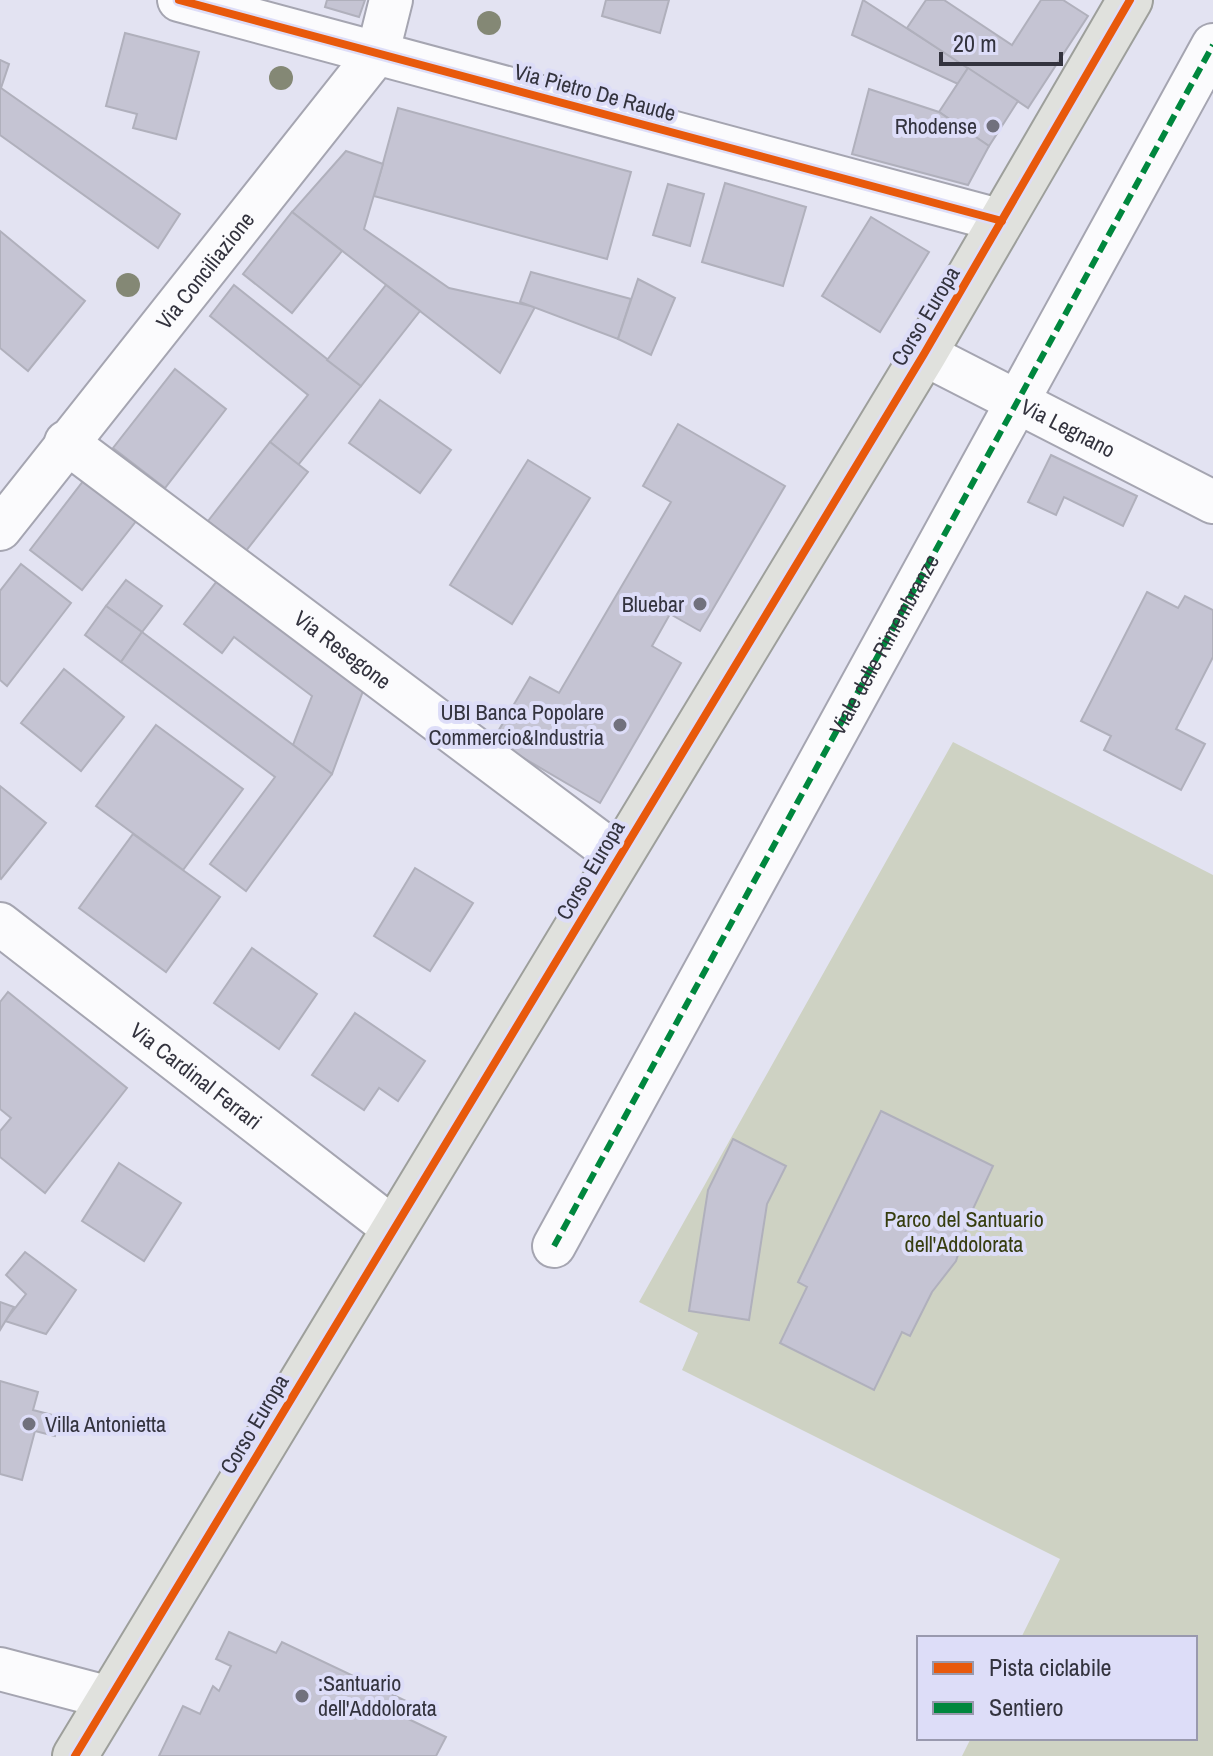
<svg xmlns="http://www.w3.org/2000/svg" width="1213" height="1756" viewBox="0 0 1213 1756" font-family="'Archivo Narrow',sans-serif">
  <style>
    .green { fill: #ced2c3 }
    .building { fill: #c5c4d3; stroke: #b0b0bc; stroke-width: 2 }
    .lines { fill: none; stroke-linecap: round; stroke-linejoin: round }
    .minor-casing { stroke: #a5a5b1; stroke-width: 46 }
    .major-casing { stroke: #9d9f9b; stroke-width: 48 }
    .minor { stroke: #fbfbfd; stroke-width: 42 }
    .major { stroke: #e0e1dd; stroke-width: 44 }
    .quiet { stroke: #00873e; stroke-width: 6; stroke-dasharray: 12 6; stroke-linecap: butt }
    .cycleway-casing { stroke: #ddddf8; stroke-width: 13 }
    .cycleway { stroke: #e8590c; stroke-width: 8 }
    .tree { fill: #848875 }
    .poi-dot { fill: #71717d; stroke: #ddddf8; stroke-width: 3 }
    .labels { text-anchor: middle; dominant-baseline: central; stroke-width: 8; stroke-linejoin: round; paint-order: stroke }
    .street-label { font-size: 22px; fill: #33333e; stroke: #ddddf8 }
    .poi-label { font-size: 22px; fill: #33333e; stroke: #ddddf8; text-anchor: end }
    .park-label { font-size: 22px; fill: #363d0f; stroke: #ddddf8 }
  </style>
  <rect width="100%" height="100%" fill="#e3e3f2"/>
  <!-- green -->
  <path class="green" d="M953,742l260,133v881h-251l9,-18h224v-100h-174l39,-79 -378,-189 16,-37 -59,-31z"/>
  <!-- building -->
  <g class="building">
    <path d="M327,0h38l-6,17 -34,-10z"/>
    <path d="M606,0h63l-9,33 -58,-17z"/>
    <path d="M863,0l105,68 -10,16 -106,-49z"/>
    <path d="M926,0h18l68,45 29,-45h22l25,16 -60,92 -121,-80z"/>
    <path d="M125,33l74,19 -23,87 -43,-11 4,-14 -31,-8z"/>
    <path d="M0,60l9,4 -8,24 179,126 -22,34 -158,-113z"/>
    <path d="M968,68l50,33 -29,45 -50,-34z"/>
    <path d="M869,89l70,23 50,34 -21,39 -116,-31z"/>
    <path d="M398,108l233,64 -24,87 -233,-63z"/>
    <path d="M346,151l37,13 -19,65 85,59 86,19 -35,66 -208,-161z"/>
    <path d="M725,183l81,24 -23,79 -81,-24z"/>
    <path d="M668,184l36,10 -14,52 -37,-11z"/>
    <path d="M292,212l50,39 -50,62 -49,-39z"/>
    <path d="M871,217l58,35 -49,80 -58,-36z"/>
    <path d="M0,231l85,70 -57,70 -28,-23z"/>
    <path d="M531,272l100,27 -13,40 -98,-37z"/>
    <path d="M638,279l37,19 -24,57 -33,-16z"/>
    <path d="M234,285l127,101 -63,79 -28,-23 38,-47 -98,-79z"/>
    <path d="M386,285l34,26 -59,75 -34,-26z"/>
    <path d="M175,369l51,40 -61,79 -52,-40z"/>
    <path d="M380,400l71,50 -31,43 -71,-50z"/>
    <path d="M678,424l107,62 -85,145 -30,-17 -18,32 29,17 -81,140 -107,-63 37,-63 29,16 112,-191 -28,-16z"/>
    <path d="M270,442l38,30 -63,80 -37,-31z"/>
    <path d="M1051,455l86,41 -14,30 -59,-29 -8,18 -28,-13z"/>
    <path d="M528,460l62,38 -78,126 -62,-39z"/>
    <path d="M84,480l53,40 -55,70 -52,-40z"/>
    <path d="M21,564l50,39 -64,83 -7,-6v-89z"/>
    <path d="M126,580l36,26 -20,26 -36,-26z"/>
    <path d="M217,581l146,110 -31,83 -39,-29 19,-49 -78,-59 -12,16 -38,-29z"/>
    <path d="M1147,592l31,16 7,-12 28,14v47l-37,72 29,15 -24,46 -77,-40 7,-14 -30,-15z"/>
    <path d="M106,606l36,26 -21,30 -36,-27z"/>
    <path d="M142,632l190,142 -86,117 -36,-27 65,-87 -154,-115z"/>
    <path d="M64,669l60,48 -43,54 -60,-48z"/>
    <path d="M156,725l87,64 -60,81 -87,-64z"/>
    <path d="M0,786l46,37 -45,56 -1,-1z"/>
    <path d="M133,834l87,63 -54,75 -87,-64z"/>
    <path d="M415,868l58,35 -43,68 -56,-35z"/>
    <path d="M252,948l65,46 -38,55 -65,-46z"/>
    <path d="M8,992l119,96 -82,105 -45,-36v-26l11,-13 -11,-9v-107z"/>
    <path d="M355,1013l70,48 -27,40 -19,-13 -15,22 -52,-35z"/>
    <path d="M881,1111l112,55 -21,45 -16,50 -24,31 -22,44 -8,-4 -28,58 -94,-47 27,-56 -9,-5z"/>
    <path d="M733,1139l53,27 -19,38 -18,116 -60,-9 19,-121z"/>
    <path d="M119,1163l62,40 -37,58 -62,-40z"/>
    <path d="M25,1252l51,38 -30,44 -41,-13 21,-27 -20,-19z"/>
    <path d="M0,1302l14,5 -14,23z"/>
    <path d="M0,1381l38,11 -5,18 27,7 -5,19 -20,-5 -13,49 -22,-6z"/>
    <path d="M229,1632l47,21 6,-11 126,60 -8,13 46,22 -10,19h-277l24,-50 17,8 13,-28 6,5 12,-25 -15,-7z"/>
  </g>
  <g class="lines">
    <!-- minor casing -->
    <g class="minor-casing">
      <g id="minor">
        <path d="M179,0l823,221"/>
        <path id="s1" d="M924,354l289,148"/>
        <path id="s2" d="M66,442l553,415"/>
        <path id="s3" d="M0,529l378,-477 13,-52"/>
        <path id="s4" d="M0,924l394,305"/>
        <path id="s5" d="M554,1246l659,-1201"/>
        <path d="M0,1669l110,29"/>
      </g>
    </g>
    <!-- major casing -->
    <g class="major-casing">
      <path id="major" d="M75,1756l849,-1402 206,-354"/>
    </g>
    <!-- minor -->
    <use href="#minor" class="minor"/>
    <!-- major -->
    <use href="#major" class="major"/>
    <!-- quiet -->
    <path class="quiet" d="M554,1246l659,-1201"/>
    <!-- cycleway casing -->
    <g class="cycleway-casing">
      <g id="cycleway">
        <path d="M179,0l823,221"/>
        <path d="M75,1756l849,-1402 206,-354"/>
      </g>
    </g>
    <!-- cycleway -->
    <use href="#cycleway" class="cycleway"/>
  </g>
  <!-- trees -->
  <g class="tree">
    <circle cx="489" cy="23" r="12"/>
    <circle cx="281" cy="78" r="12"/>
    <circle cx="128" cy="285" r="12"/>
  </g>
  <!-- markers -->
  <g class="poi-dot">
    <circle cx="993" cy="126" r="8"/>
    <circle cx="700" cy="604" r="8"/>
    <circle cx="620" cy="725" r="8"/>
    <circle cx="29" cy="1424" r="8"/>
    <circle cx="302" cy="1696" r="8"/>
  </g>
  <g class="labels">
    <!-- street labels -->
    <g class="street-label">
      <text transform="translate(595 92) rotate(15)">Via Pietro De Raude</text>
      <text stroke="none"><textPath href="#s3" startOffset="330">Via Conciliazione</textPath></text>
      <text transform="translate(925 316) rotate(-59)">Corso Europa</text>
      <text stroke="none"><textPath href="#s1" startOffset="162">Via Legnano</textPath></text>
      <text stroke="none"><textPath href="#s5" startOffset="686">Viale delle Rimembranze</textPath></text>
      <text stroke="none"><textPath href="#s2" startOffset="346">Via Resegone</textPath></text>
      <text transform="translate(590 870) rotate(-59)">Corso Europa</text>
      <text stroke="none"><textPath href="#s4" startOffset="248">Via Cardinal Ferrari</textPath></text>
      <text transform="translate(254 1424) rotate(-59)">Corso Europa</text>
    </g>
    <!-- poi labels -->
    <g class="poi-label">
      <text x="977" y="126">Rhodense</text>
      <text x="684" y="604">Bluebar</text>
      <text x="604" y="712">UBI Banca Popolare<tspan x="604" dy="25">Commercio&amp;Industria</tspan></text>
      <text x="45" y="1424" text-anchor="start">Villa Antonietta</text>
      <text x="318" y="1683" text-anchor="start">:Santuario<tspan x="318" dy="25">dell'Addolorata</tspan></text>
    </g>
    <!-- park labels -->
    <g class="park-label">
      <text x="964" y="1219">Parco del Santuario<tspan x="964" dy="25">dell'Addolorata</tspan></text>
    </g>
  </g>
  <!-- legend -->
  <rect x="917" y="1636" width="280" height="104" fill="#ddddf8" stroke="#9999ae" stroke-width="2"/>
  <rect x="933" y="1662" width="40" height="12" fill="#e8590c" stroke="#9999ae" stroke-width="2"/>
  <text x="989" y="1676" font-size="24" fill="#33333e">Pista ciclabile</text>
  <rect x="933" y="1702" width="40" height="12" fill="#00873e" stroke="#9999ae" stroke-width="2"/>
  <text x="989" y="1716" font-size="24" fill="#33333e">Sentiero</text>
  <!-- scale -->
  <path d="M941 52v12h120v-12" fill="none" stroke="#33333e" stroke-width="4"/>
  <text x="953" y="52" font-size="24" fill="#33333e" stroke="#ddddf8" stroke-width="6" paint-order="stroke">20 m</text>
</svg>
